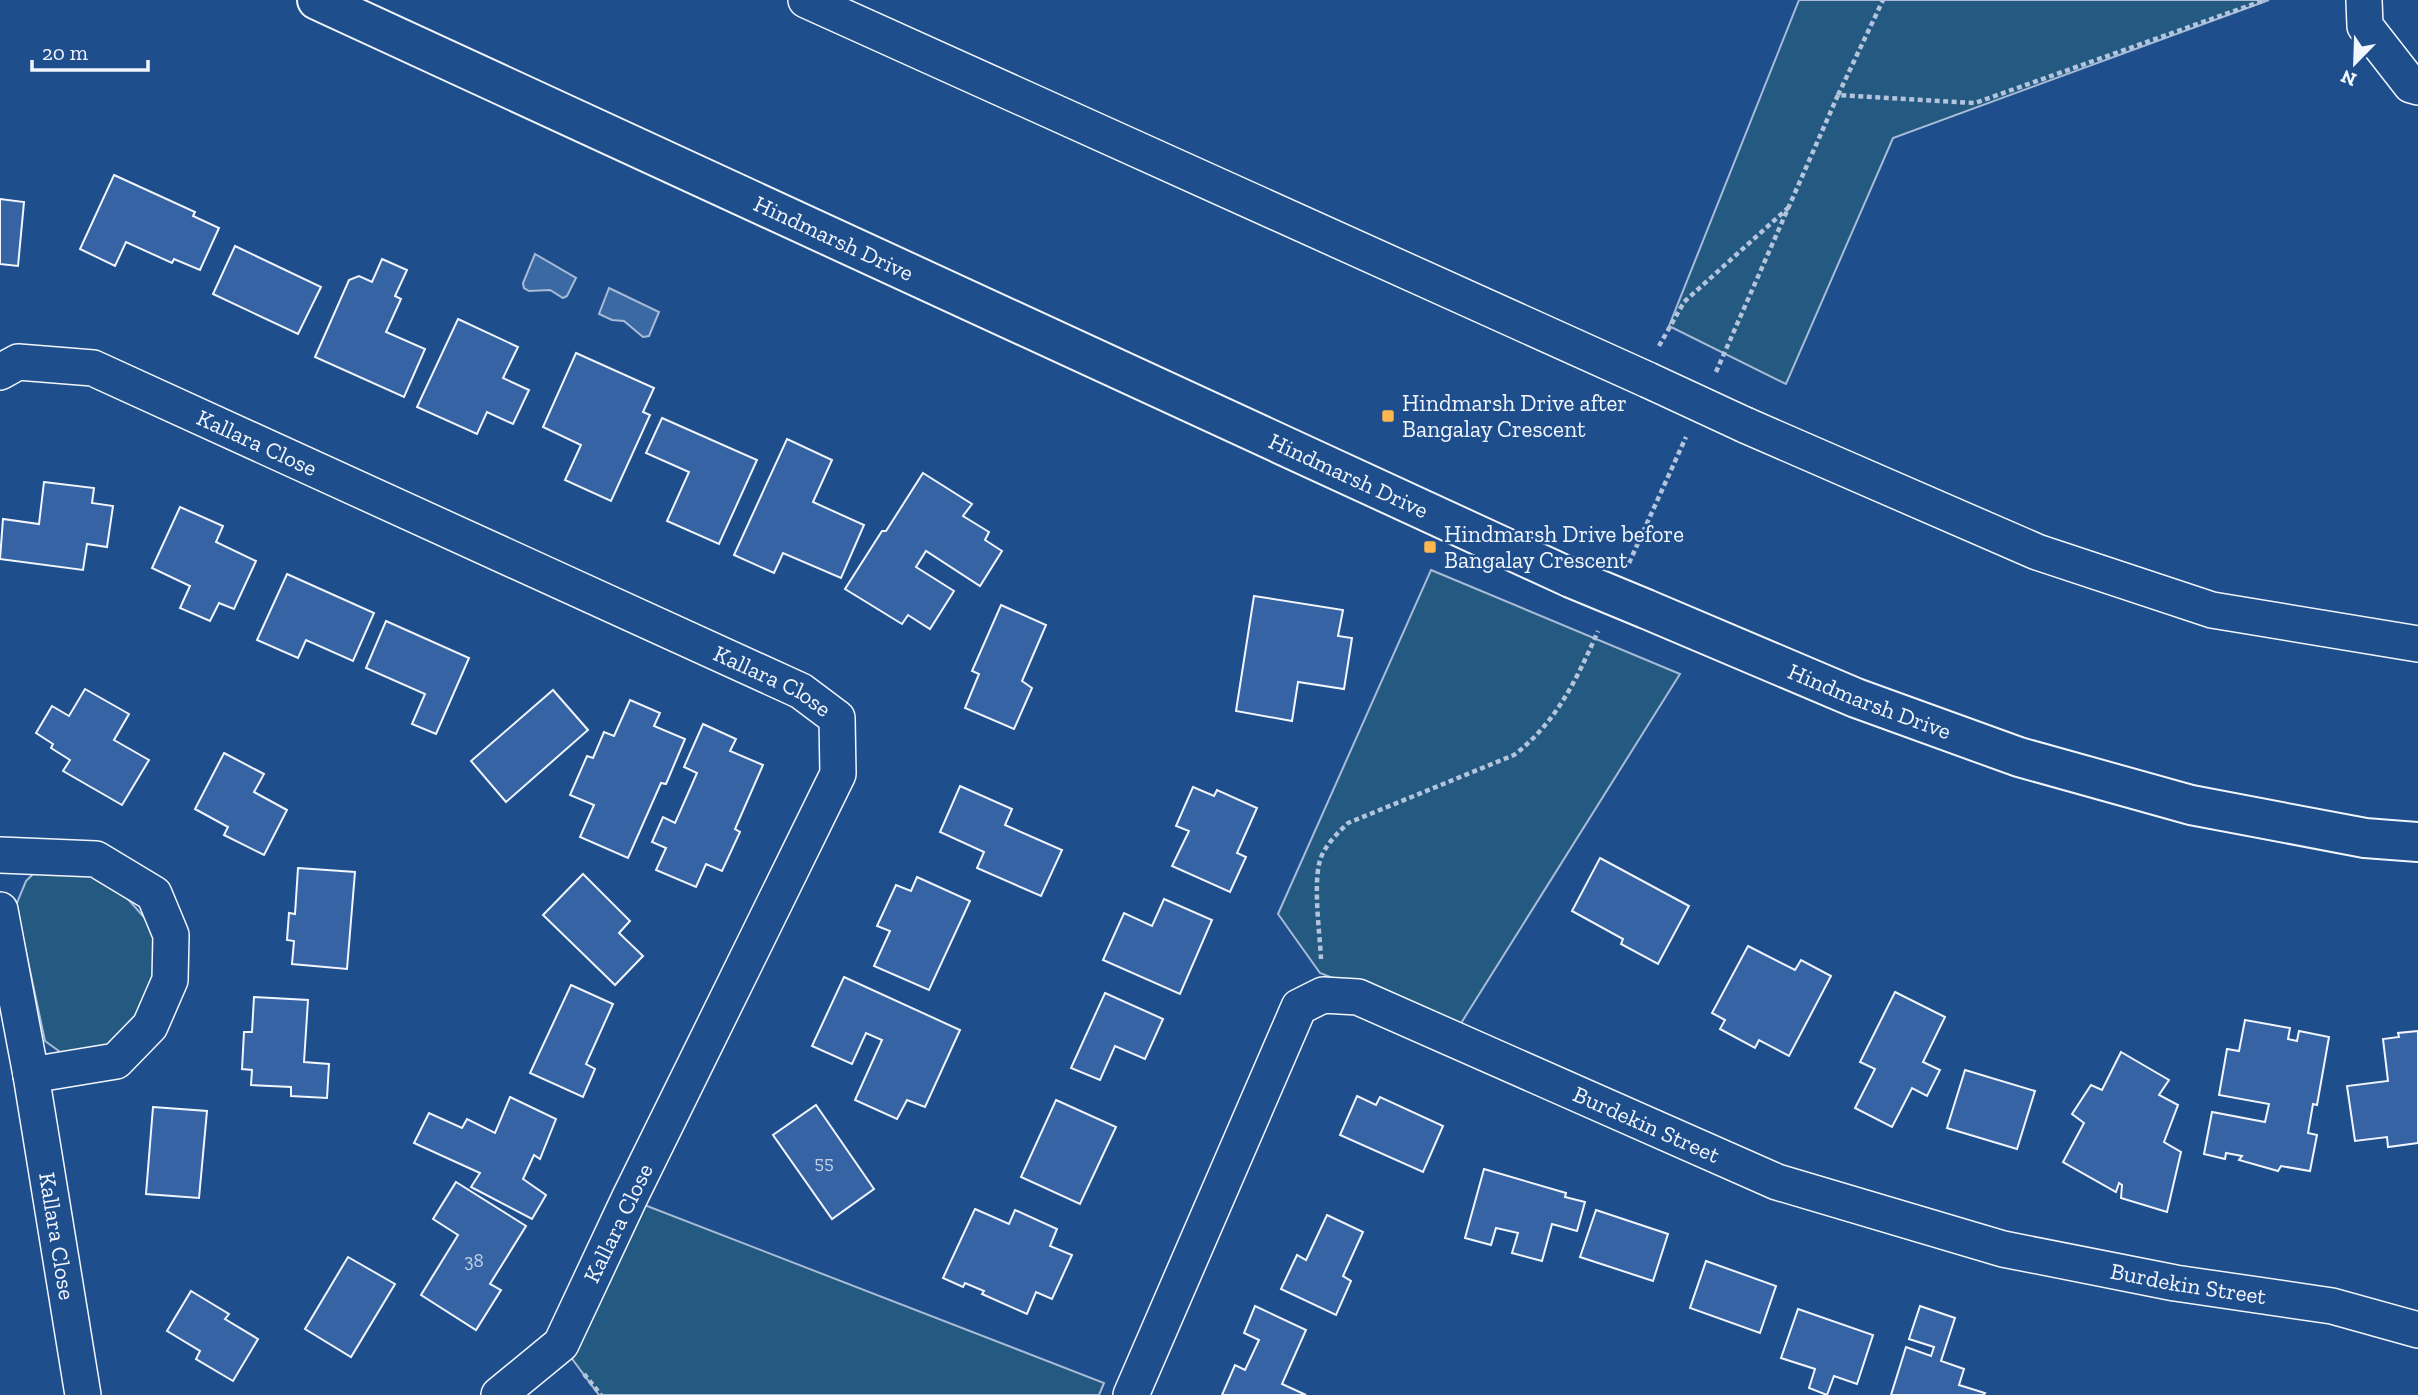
<svg xmlns="http://www.w3.org/2000/svg" width="2418" height="1395" viewBox="0 0 2418 1395" font-family="'Zilla Slab',serif">
  <style>
    .green { fill: #245a82; stroke: #a8bbd7; stroke-width: 2 }
    .water { fill: #3b69a3; stroke: #a8bbd7; stroke-width: 2 }
    .building { fill: #3563a3; stroke: #f2f6ff; stroke-width: 2 }
    .lines { fill: none; stroke-linecap: round; stroke-linejoin: round }
    .minor-casing { stroke: #f2f6ff; stroke-width: 38 }
    .secondary-casing { stroke: #f2f6ff; stroke-width: 42 }
    .path { stroke: #b3c4dc; stroke-width: 4.5; stroke-dasharray: 5 3.5; stroke-linecap: butt }
    .minor { stroke: #1f4e8c; stroke-width: 35 }
    .secondary { stroke: #1f4e8c; stroke-width: 38 }
    .minor-bridge-casing { stroke: #f2f6ff; stroke-width: 38; stroke-linecap: butt }
    .secondary-bridge-casing { stroke: #f2f6ff; stroke-width: 42; stroke-linecap: butt }
    .minor-bridge { stroke: #1f4e8c; stroke-width: 35 }
    .secondary-bridge { stroke: #1f4e8c; stroke-width: 38 }
    .poi-dot { fill: #ffb74d; stroke: #1f4e8c; stroke-width: 2.5 }
    .labels { text-anchor: middle; dominant-baseline: central; stroke-width: 5; stroke-linejoin: round; paint-order: stroke }
    .number-label { font-size: 19px; fill: #c3d1e8 }
    .street-label { font-size: 23px; fill: #f2f6ff; stroke: #1f4e8c }
    .poi-label { font-size: 23px; fill: #f2f6ff; stroke: #1f4e8c; text-anchor: start }
  </style>
  <rect width="100%" height="100%" fill="#1f4e8c"/>
  <!-- green -->
  <g class="green">
    <path d="M1799,0h470l-376,138 -107,246 -117,-58z"/>
    <path d="M1431,570l249,104 -222,354 -138,-55 -42,-59z"/>
    <path d="M38,869h39l34,11 40,45 9,51 -19,41 -32,32 -46,5 -18,-13 -29,-136 10,-24z"/>
    <path d="M629,1199l475,184 -5,12h-500l-38,-51z"/>
  </g>
  <!-- water -->
  <g class="water">
    <path d="M535,254l41,24 -9,18 -4,2 -13,-8 -21,1 -5,-3 -1,-5z"/>
    <path d="M609,288l50,24 -10,24 -6,1 -19,-16 -12,-1 -13,-6z"/>
  </g>
  <!-- building -->
  <g class="building">
    <path d="M114,175l81,37 -2,4 26,12 -19,42 -26,-11 -2,4 -46,-21 -11,24 -35,-17z"/>
    <path d="M0,199l24,3 -6,64 -18,-2z"/>
    <path d="M235,246l86,41 -23,47 -85,-40z"/>
    <path d="M382,259l25,11 -12,26 6,3 -15,33 39,17 -21,48 -89,-40 34,-77 10,-4 13,6z"/>
    <path d="M458,319l60,28 -15,31 26,12 -16,34 -26,-12 -10,22 -60,-27z"/>
    <path d="M576,353l78,35 -11,24 7,3 -39,86 -46,-21 16,-35 -38,-18z"/>
    <path d="M662,418l95,42 -38,84 -52,-23 22,-49 -43,-19z"/>
    <path d="M787,439l45,21 -19,42 51,23 -23,53 -58,-25 -9,20 -40,-18z"/>
    <path d="M923,473l49,31 -9,12 26,16 -4,8 17,11 -22,35 -54,-35 -10,16 38,24 -24,38 -22,-14 -6,9 -57,-35 37,-58h4z"/>
    <path d="M44,482l50,6 -2,15 21,3 -6,41 -20,-3 -4,26 -83,-11 3,-40 36,5z"/>
    <path d="M180,507l43,19 -7,16 40,19 -22,48 -15,-6 -9,18 -30,-13 10,-22 -38,-18z"/>
    <path d="M287,574l87,39 -21,48 -47,-21 -8,18 -41,-18z"/>
    <path d="M1254,596l89,14 -5,26 14,2 -8,51 -46,-7 -6,39 -56,-10z"/>
    <path d="M1001,605l45,20 -24,56 10,7 -18,41 -49,-21 14,-34 -7,-3z"/>
    <path d="M386,621l83,37 -33,76 -24,-10 13,-30 -59,-26z"/>
    <path d="M85,689l44,25 -15,26 35,20 -27,45 -59,-34 7,-11 -19,-12 2,-4 -17,-11 16,-27 17,10z"/>
    <path d="M553,690l35,40 -82,72 -35,-41z"/>
    <path d="M630,700l30,13 -6,13 31,13 -19,45 -5,-1 -33,75 -48,-21 14,-32 -24,-10 17,-39 6,2 11,-26 10,4z"/>
    <path d="M703,724l33,15 -6,12 33,14 -28,64 5,3 -18,39 -16,-7 -10,23 -40,-17 10,-22 -14,-6 11,-25 12,6 22,-50 -13,-6z"/>
    <path d="M224,753l40,21 -10,18 33,18 -23,45 -40,-20 4,-8 -33,-18z"/>
    <path d="M960,786l52,23 -7,16 57,25 -21,46 -64,-28 7,-16 -44,-20z"/>
    <path d="M1193,787l21,9 3,-6 40,18 -20,45 9,4 -16,35 -58,-26 17,-35 -13,-5z"/>
    <path d="M1600,858l89,48 -31,58 -37,-20 2,-5 -51,-28z"/>
    <path d="M298,868l57,4 -8,97 -55,-5 2,-23 -7,-1 2,-27 6,1z"/>
    <path d="M583,874l47,47 -11,12 24,23 -28,29 -72,-70z"/>
    <path d="M917,877l53,24 -41,89 -55,-24 16,-35 -13,-5 19,-41 15,6z"/>
    <path d="M1164,899l48,21 -32,74 -77,-34 21,-47 28,13z"/>
    <path d="M1748,946l47,24 6,-10 30,16 -42,80 -30,-16 -4,8 -35,-19 5,-9 -13,-7z"/>
    <path d="M844,977l116,53 -35,77 -18,-7 -10,19 -42,-19 27,-60 -16,-7 -14,31 -40,-18z"/>
    <path d="M571,985l42,19 -27,60 9,5 -12,28 -53,-24z"/>
    <path d="M1895,992l50,25 -22,45 17,8 -13,26 -15,-8 -20,39 -37,-19 20,-39 -15,-7z"/>
    <path d="M1105,993l58,26 -18,40 -30,-13 -15,34 -29,-12z"/>
    <path d="M254,997l54,3 -4,62 25,2 -2,34 -36,-2v-9l-40,-2 1,-15 -10,-1 2,-37h8z"/>
    <path d="M2245,1020l45,8 -2,11 9,2 2,-10 30,6 -12,68 -4,-1 -5,29 9,2 -7,36 -29,-5 -3,5 -39,-11 3,-4 -16,-3 -1,6 -21,-5 8,-42 53,10 4,-18 -50,-9 8,-46 12,2z"/>
    <path d="M2418,1031v112l-30,4 -1,-10 -32,4 -8,-55 41,-5 -5,-42 16,-2 -1,-4z"/>
    <path d="M2121,1052l48,28 -10,15 19,10 -14,37 17,10 -14,60 -46,-14 1,-13 -3,-2 -3,9 -53,-30 21,-39 -12,-9 19,-29 11,5z"/>
    <path d="M1965,1070l70,21 -18,58 -70,-21z"/>
    <path d="M1357,1096l19,9 4,-8 63,29 -20,46 -83,-37z"/>
    <path d="M510,1097l46,22 -16,40 -6,-4 -11,24 23,16 -14,24 -61,-32 9,-14 -66,-30 15,-30 33,15 5,-9 28,14z"/>
    <path d="M1056,1100l60,27 -36,77 -59,-27z"/>
    <path d="M816,1105l58,84 -42,30 -59,-84z"/>
    <path d="M153,1107l54,4 -8,87 -53,-4z"/>
    <path d="M1484,1169l82,24 -1,4 20,5 -8,29 -25,-7 -10,37 -30,-8 6,-20 -22,-5 -5,17 -26,-7z"/>
    <path d="M456,1182l70,44 -36,58 11,6 -25,40 -55,-35 37,-60 -25,-16z"/>
    <path d="M975,1209l34,15 6,-14 42,19 -7,17 22,9 -20,44 -16,-7 -9,22 -45,-20 2,-3 -19,-8 -2,4 -20,-9z"/>
    <path d="M1596,1210l72,24 -15,47 -73,-24z"/>
    <path d="M1327,1215l36,17 -20,44 8,5 -15,34 -55,-26 16,-34 9,5z"/>
    <path d="M348,1257l47,27 -44,73 -46,-28z"/>
    <path d="M1706,1261l70,25 -16,47 -70,-25z"/>
    <path d="M191,1291l38,23 -4,5 33,20 -25,42 -37,-22 4,-8 -33,-20z"/>
    <path d="M1255,1306l51,24 -24,54 24,11h-84l13,-30 10,5 14,-30 -15,-7z"/>
    <path d="M1920,1306l35,12 -14,43 23,8 -5,16 26,8 -1,2h-93l15,-48 25,9 3,-9 -25,-8z"/>
    <path d="M1798,1309l75,26 -16,49 -23,-8 -7,19 -18,-7 6,-19 -34,-11z"/>
  </g>
  <g class="lines">
    <!-- minor casing -->
    <g class="minor-casing">
      <g id="minor">
        <path d="M806,0l842,380"/>
        <path d="M2364,0l1,26 46,59 7,2"/>
        <path id="s1" d="M0,372l18,-10 75,6 708,323 36,27 1,56 -209,425 -68,145 -62,51"/>
        <path d="M1745,425l292,127 175,58 206,34"/>
        <path d="M0,855l96,4 58,35 17,41 -1,45 -20,46 -34,35 -85,14"/>
        <path id="s2" d="M0,910l31,165 52,320"/>
        <path id="s3" d="M1131,1395l168,-388 24,-12 35,2 419,185 226,67 172,34 157,23 86,24"/>
      </g>
    </g>
    <!-- secondary casing -->
    <g class="secondary-casing">
      <g id="secondary">
        <path id="s4" d="M317,0l1254,578"/>
        <path id="s5" d="M1646,609l210,89 163,59 172,48 174,33 53,4"/>
      </g>
    </g>
    <!-- path -->
    <g class="path">
      <path d="M1838,95l45,-95"/>
      <path d="M1659,346l25,-44 104,-94"/>
      <path d="M1716,372l122,-277 137,8 290,-103"/>
      <path d="M1629,563l57,-126"/>
      <path d="M1321,959c-1,-26 -10,-85 2,-106 6,-12 16,-21 25,-30l166,-68c42,-32 63,-76 84,-124"/>
      <path d="M584,1374l17,21"/>
    </g>
    <!-- minor -->
    <use href="#minor" class="minor"/>
    <!-- secondary -->
    <use href="#secondary" class="secondary"/>
    <!-- minor-bridge casing -->
    <g class="minor-bridge-casing">
      <path id="minor-bridge" d="M1648,380l97,45"/>
    </g>
    <!-- secondary-bridge casing -->
    <g class="secondary-bridge-casing">
      <path id="secondary-bridge" d="M1571,578l75,31"/>
    </g>
    <!-- minor-bridge -->
    <use href="#minor-bridge" class="minor-bridge"/>
    <!-- secondary-bridge -->
    <use href="#secondary-bridge" class="secondary-bridge"/>
  </g>
  <!-- markers -->
  <g class="poi-dot">
    <rect x="1381" y="409" width="14" height="14" rx="3.5"/>
    <rect x="1423" y="540" width="14" height="14" rx="3.5"/>
  </g>
  <g class="labels">
    <!-- number labels -->
    <g class="number-label">
      <text x="824" y="1162">55</text>
      <text x="474" y="1260">38</text>
    </g>
    <!-- street labels -->
    <g class="street-label">
      <text stroke="none"><textPath href="#s4" startOffset="569">Hindmarsh Drive</textPath></text>
      <text stroke="none"><textPath href="#s1" startOffset="276">Kallara Close</textPath></text>
      <text stroke="none"><textPath href="#s4" startOffset="1136">Hindmarsh Drive</textPath></text>
      <text stroke="none"><textPath href="#s1" startOffset="844">Kallara Close</textPath></text>
      <text stroke="none"><textPath href="#s5" startOffset="242">Hindmarsh Drive</textPath></text>
      <text stroke="none"><textPath href="#s3" startOffset="800">Burdekin Street</textPath></text>
      <text transform="translate(618 1223) rotate(-64)">Kallara Close</text>
      <text stroke="none"><textPath href="#s2" startOffset="331">Kallara Close</textPath></text>
      <text stroke="none"><textPath href="#s3" startOffset="1367">Burdekin Street</textPath></text>
    </g>
    <!-- poi labels -->
    <g class="poi-label">
      <text x="1402" y="403">Hindmarsh Drive after<tspan x="1402" dy="26">Bangalay Crescent</tspan></text>
      <text x="1444" y="534">Hindmarsh Drive before<tspan x="1444" dy="26">Bangalay Crescent</tspan></text>
    </g>
  </g>
  <!-- north arrow -->
  <g transform="translate(2355 63) rotate(203)" stroke="#1f4e8c" stroke-width="5" paint-order="stroke">
  <path d="M0-5L12 26L0 18L-12 26Z" fill="#f2f6ff"/>
  <text y="-10" font-size="19" font-weight="bold" text-anchor="middle" fill="#f2f6ff">N</text>
  </g>
  <!-- scale -->
  <path d="M32 60v10h116v-10" fill="none" stroke="#f2f6ff" stroke-width="3.5"/>
  <text x="42" y="60" font-size="21" fill="#f2f6ff" stroke="#1f4e8c" stroke-width="5" paint-order="stroke">20 m</text>
</svg>
